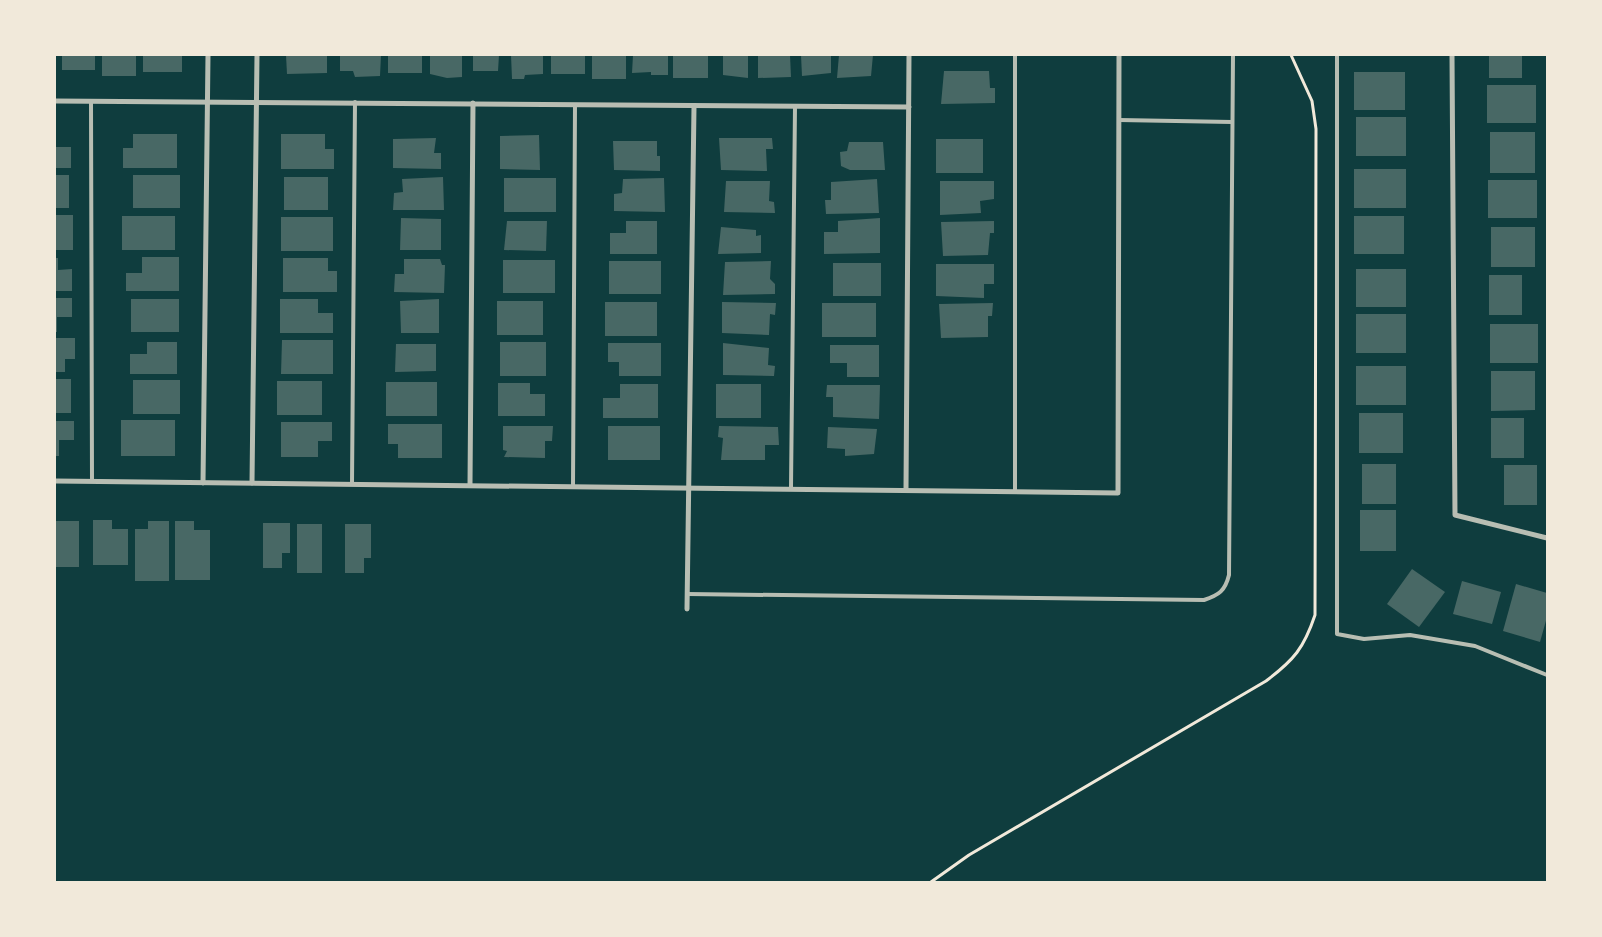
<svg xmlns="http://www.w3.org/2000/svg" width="1602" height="937" viewBox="0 0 1602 937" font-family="'Fira Sans Condensed',sans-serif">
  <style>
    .building { fill: #486865 }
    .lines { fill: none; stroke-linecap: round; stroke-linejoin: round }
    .path { stroke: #f1e9da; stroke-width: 3 }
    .service { stroke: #b8beb3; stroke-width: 4 }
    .minor { stroke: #b8beb3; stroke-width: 5 }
  </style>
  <rect width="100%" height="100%" fill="#0f3d3e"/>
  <!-- building -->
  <g class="building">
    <rect x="62" y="55" width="33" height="15"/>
    <rect x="102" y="55" width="34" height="21"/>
    <rect x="143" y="55" width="39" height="17"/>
    <path d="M286,55h41v18l-40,1z"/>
    <path d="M340,55h41l-1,21 -25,1 -2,-6h-13z"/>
    <rect x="388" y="55" width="34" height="18"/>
    <path d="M430,55h32v22l-15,1 -17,-4z"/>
    <path d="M473,55h26l-1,16h-25z"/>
    <path d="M511,55h32v19l-18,1 -1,4h-12z"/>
    <rect x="551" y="55" width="34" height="19"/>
    <rect x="592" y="55" width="34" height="24"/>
    <path d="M633,55h35v20h-17v-3l-19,1z"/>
    <rect x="673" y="55" width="35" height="23"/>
    <path d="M723,55h25v23l-25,-3z"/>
    <path d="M758,55h32l1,22 -33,1z"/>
    <path d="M801,55h30v18l-29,3z"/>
    <path d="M839,55h34l-2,21 -34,2z"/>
    <rect x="1489" y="55" width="33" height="23"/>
    <path d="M944,71h45l1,17h5v15l-54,1z"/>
    <rect x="1354" y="72" width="51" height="38"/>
    <rect x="1487" y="85" width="49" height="38"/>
    <rect x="1356" y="117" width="50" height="39"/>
    <rect x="1490" y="132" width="45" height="41"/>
    <path d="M133,134h44v34h-54v-20h10z"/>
    <path d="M281,134h44v15h9v20h-53z"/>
    <path d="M539,135l1,35 -40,-1v-33z"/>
    <path d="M436,138l-2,15h7v16l-48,-1v-29z"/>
    <path d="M719,138h53l1,11h-7l1,22 -46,-1z"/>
    <rect x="936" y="139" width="47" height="34"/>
    <path d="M613,141h44v15h3v15l-46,-1z"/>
    <path d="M849,142h34l2,28h-35l-9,-4 -1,-14 7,-1z"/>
    <rect x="55" y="147" width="16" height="21"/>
    <rect x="1354" y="169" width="52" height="39"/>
    <rect x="55" y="175" width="14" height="33"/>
    <rect x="133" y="175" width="47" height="33"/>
    <rect x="284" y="177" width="44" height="33"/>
    <path d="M443,177l1,33h-51l1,-17 9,-1 -1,-13z"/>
    <rect x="504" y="178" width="52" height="34"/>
    <path d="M664,178l1,34 -51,-1v-17l8,-1 1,-14z"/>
    <path d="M877,179l2,34 -53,1 -1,-14h6v-18z"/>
    <rect x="1488" y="180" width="49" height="38"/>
    <path d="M726,181h44l-1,20 5,1 1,11 -51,-1z"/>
    <path d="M940,181h54v18l-14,2 1,12 -41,2z"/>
    <rect x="55" y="215" width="18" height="35"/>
    <rect x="122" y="216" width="53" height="34"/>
    <rect x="1354" y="216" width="50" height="38"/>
    <rect x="281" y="217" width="52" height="34"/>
    <path d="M401,218l40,1v31h-41z"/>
    <path d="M880,218v35l-56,1v-22h14v-11z"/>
    <path d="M507,221h40l-1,30 -42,-1z"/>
    <path d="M626,221h31v33h-47v-21h16z"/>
    <path d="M994,221v12h-4l-2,22 -45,1 -2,-34z"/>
    <path d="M721,227l35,3v6l5,-1v18l-43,1z"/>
    <rect x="1491" y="227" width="44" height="40"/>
    <path d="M142,257h37v34h-53v-18h16z"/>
    <path d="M55,258h3v12l14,-1v22h-17z"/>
    <path d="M283,258h45v13h9v21h-54z"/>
    <path d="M404,259h36l2,6h3l-1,28 -50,-1 1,-18h9z"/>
    <rect x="503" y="260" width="52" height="33"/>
    <rect x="609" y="261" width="52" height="33"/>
    <path d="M771,261l-1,18 5,5v10l-52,1 2,-33z"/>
    <rect x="833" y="263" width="48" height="33"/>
    <path d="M936,264h58v20h-10v14l-48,-2z"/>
    <rect x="1356" y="269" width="50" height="38"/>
    <rect x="1489" y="275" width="33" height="40"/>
    <path d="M55,298h17v19h-15v15h-2z"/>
    <rect x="131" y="299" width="48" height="33"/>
    <path d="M280,299h38v14h15v20h-53z"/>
    <path d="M439,299v34h-38l-1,-32z"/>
    <rect x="497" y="301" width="46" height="34"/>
    <rect x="605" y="302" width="52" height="34"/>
    <path d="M722,302l54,1 -1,12 -5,-1 -1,21 -47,-2z"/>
    <rect x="822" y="303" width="54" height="34"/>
    <path d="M993,303l-1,13h-4v21l-47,1 -2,-34z"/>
    <rect x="1356" y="314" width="50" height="39"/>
    <rect x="1490" y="324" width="48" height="39"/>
    <path d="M55,338h20v21h-10v13h-10z"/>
    <path d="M282,340h51v34h-52z"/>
    <path d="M147,342h30v32h-47v-20h17z"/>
    <rect x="500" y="342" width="46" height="34"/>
    <path d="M608,343h53v33h-42v-14h-11z"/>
    <path d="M723,343l46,5 -1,17 7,1 -1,10 -51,-1z"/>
    <path d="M396,344h40v27l-41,1z"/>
    <path d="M830,345h49v32h-32v-14h-17z"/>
    <rect x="1356" y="366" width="50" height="39"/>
    <path d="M1491,371h44v39l-44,1z"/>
    <rect x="55" y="379" width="16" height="34"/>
    <rect x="133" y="380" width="47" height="34"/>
    <rect x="277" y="381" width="45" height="34"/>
    <rect x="386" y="382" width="51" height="34"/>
    <path d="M498,383h32v11h15v22h-47z"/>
    <path d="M620,384h38v34h-55v-20h17z"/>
    <rect x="716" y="384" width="45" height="34"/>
    <path d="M827,385h53l-1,34 -46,-2v-20h-7z"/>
    <rect x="1359" y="413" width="44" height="40"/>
    <rect x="1491" y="418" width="33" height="40"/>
    <rect x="121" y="420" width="54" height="36"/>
    <path d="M55,421h19v19h-15v16h-4z"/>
    <path d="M281,422h51v19h-14v16h-37z"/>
    <path d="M388,424h54v34h-44v-14h-10z"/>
    <path d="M503,426h50l-1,15h-7v17l-41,-1 3,-6 -4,-1z"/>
    <rect x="608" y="426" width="52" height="34"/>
    <path d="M719,426l59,1 1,18h-14v15h-44l2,-22 -5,-1z"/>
    <path d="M828,427l49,2 -3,25 -29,2v-7l-18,-1z"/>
    <rect x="1362" y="464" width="34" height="40"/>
    <rect x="1504" y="465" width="33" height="40"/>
    <rect x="1360" y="510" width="36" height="41"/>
    <path d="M93,520h19v9h16v36h-35z"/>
    <rect x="55" y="521" width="24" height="46"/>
    <path d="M148,521h21v60h-34v-52h13z"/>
    <path d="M175,521h19v9h16v50h-35z"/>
    <path d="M263,523h27v30h-8v15h-19z"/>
    <rect x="297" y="524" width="25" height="49"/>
    <path d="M345,524h26v34h-7v15h-19z"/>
    <path d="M1412,569l33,23 -26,35 -32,-23z"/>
    <path d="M1462,581l39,11 -9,32 -39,-10z"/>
    <path d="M1516,584l31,9v24l-7,25 -37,-11z"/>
  </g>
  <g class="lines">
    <!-- path -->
    <path class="path" d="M931,882l38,-27 297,-174c28,-21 38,-33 49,-66l1,-486 -4,-28 -21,-46"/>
    <!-- service -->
    <g class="service">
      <path d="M1015,55v436"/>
      <path d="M1337,55v579l27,5 46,-4 65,11 72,29"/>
      <path d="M91,101l1,380"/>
      <path d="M1119,120l113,2"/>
      <path d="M352,484l3,-382"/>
      <path d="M573,486l2,-381"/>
      <path d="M791,488l4,-381"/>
      <path d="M687,594l517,6c15,-5 21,-9 25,-25l4,-520"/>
    </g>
    <!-- minor -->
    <g class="minor">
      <path d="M1452,55l3,460 92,23"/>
      <path d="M55,101l854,6"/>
      <path d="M55,481l1063,12 1,-438"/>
      <path d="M203,483l5,-428"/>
      <path d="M252,483l5,-428"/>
      <path d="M470,485l3,-382"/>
      <path d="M906,489l3,-434"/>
      <path d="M687,609l7,-502"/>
    </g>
  </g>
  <!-- border -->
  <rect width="1602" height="937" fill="none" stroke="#f1e9da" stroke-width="112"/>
</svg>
